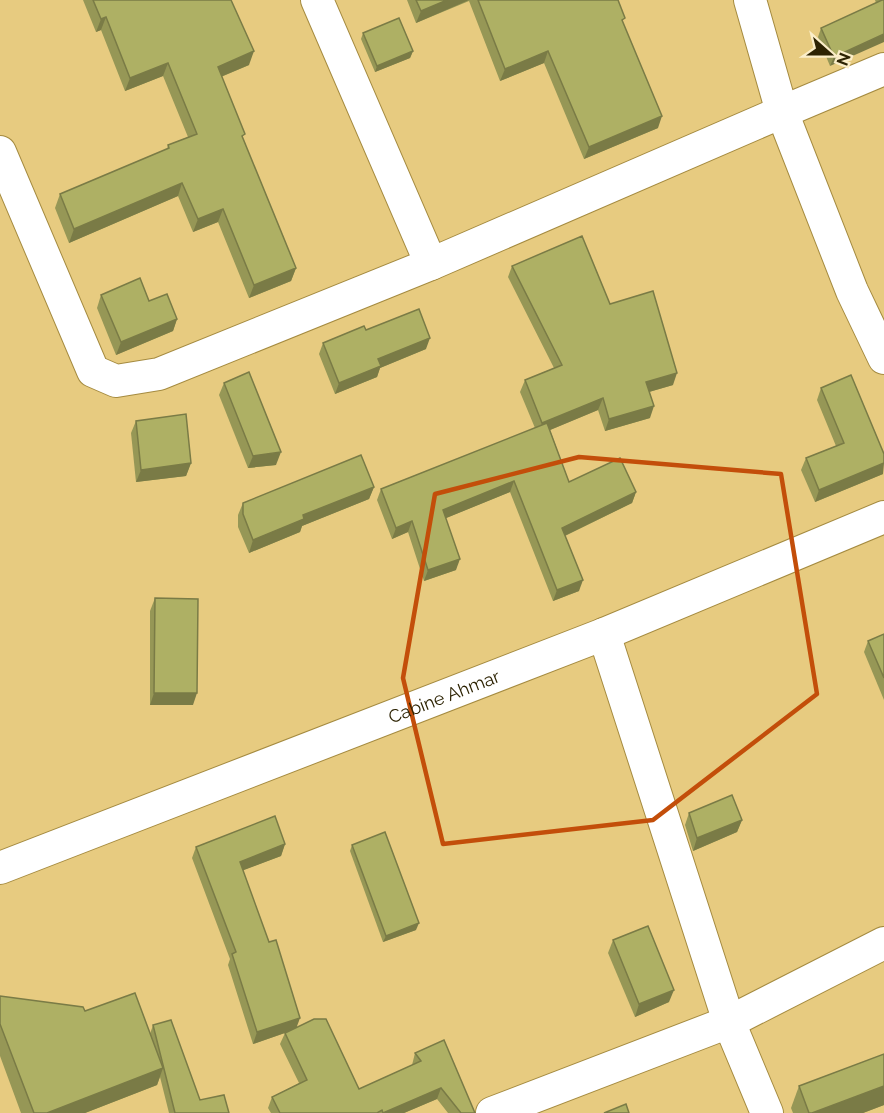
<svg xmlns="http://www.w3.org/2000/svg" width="884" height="1113" viewBox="0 0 884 1113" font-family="Raleway,sans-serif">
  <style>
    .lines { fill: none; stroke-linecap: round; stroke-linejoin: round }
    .street-casing { stroke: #a58b40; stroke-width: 34 }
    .street { stroke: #fff; stroke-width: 32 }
    .wall { fill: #969756 }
    .shaded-wall { fill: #7a7b46 }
    .building { fill: #aeb064; stroke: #7a7b46; stroke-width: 1.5 }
    .marked { fill: none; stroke: #c34e0a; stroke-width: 4.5; stroke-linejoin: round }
    .labels { text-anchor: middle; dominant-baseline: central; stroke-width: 4.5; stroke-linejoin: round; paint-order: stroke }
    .street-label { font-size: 18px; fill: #2d2303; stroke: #fbeec9 }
  </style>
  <rect width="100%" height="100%" fill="#e7cb80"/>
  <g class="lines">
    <!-- street casing -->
    <g class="street-casing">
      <g id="street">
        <path d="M317,0l114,264 351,-152 70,179 32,67"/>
        <path d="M750,0l32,112 102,-43"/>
        <path d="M0,152l93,219 23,10 43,-7 272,-110"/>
        <path d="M604,634l125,388 38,91"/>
        <path id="s1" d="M0,868l604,-234 280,-117"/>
        <path d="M492,1113l237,-91 155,-79"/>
      </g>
    </g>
    <!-- street -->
    <use href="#street" class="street"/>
  </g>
  <!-- wall -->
  <g class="wall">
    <path d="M83,0h148l18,65 -28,12 22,63 53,128 -5,13 -42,17 -31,-76 -25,10 -15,-36 -109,47 -14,-35 5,-14 107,-44 1,-5 20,-8 -25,-61 -38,15 -24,-61 -5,2z"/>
    <path d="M407,0h211l5,23 35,105 -74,31 -40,-96 -44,18 -31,-80 -53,22z"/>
    <path d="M875,0h9l-54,66 -12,-29 3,-9 55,-25z"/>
    <path d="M363,33l50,18 -3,7 -35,14 -14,-33z"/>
    <path d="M512,266l98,38 63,81 -24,7 1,26 -45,13 -7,-21 -48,20 19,52 67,10 -4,11 -67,33 14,55 -26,10 -43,-109 -64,26 10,52 -32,11 -16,-49 -16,7 -15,-39 4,-11 154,-61 -15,-36 5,-12 29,-12 -46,-91z"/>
    <path d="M101,295l48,6 28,18 -4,12 -57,24 -19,-47z"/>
    <path d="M366,330l60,19 -46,19 -3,9 -42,17 -16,-40 4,-11z"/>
    <path d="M224,383l52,82 -28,3 -29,-73z"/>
    <path d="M821,388l62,86 -68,28 -14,-32 5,-12 30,-12 -19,-46z"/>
    <path d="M136,421l55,42 -5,13 -50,6 -5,-49z"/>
    <path d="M374,487l-5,12 -67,27 -2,6 -51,21 -11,-26v-12l5,-12z"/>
    <path d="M155,598l38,107h-43v-94z"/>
    <path d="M884,634v66l-20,-48 4,-11z"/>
    <path d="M689,813l53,7 -5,12 -44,19 -8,-26z"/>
    <path d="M285,844l-4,12 -38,14 54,157 62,62 53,-24 3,-12 60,60h-27l-11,-14 -33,14h-133l-3,-5 4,-11 27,-14 -19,-39 5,-11 -32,11 -25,-79 2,-6 -38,-101 4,-11z"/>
    <path d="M352,845l64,85 -33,12 -33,-91z"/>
    <path d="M613,940l56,62 -34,15 -27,-64z"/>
    <path d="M0,996l85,15 65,23 3,-9 47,75 29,13h-60l-9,-36 -3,8 -72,28h-64l-21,-57z"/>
    <path d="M884,1054v51l-21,8h-70l-2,-5 8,-22z"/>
  </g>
  <!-- shaded-wall -->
  <g class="shaded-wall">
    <path d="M447,0h22l-53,23 5,-12z"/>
    <path d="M106,17l-5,13 -5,2 5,-13z"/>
    <path d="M884,34v8l-54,24 4,-9z"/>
    <path d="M254,51l-5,14 -36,15 5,-13z"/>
    <path d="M413,51l-3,7 -35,14 2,-6z"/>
    <path d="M548,51l-4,12 -44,18 5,-12z"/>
    <path d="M168,63l-5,13 -38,15 5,-13z"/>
    <path d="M662,116l-4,12 -74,31 5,-12z"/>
    <path d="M182,183l-4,13 -109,47 5,-14z"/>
    <path d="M223,209l-5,13 -25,10 5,-13z"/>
    <path d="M296,268l-5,13 -42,17 5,-13z"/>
    <path d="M177,319l-4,12 -57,24 5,-13z"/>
    <path d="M430,338l-4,11 -46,19 -3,9 -42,17 4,-11 39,-24z"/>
    <path d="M677,373l-4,12 -31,9 4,-12z"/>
    <path d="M603,398l-5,12 -60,25 4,-12z"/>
    <path d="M654,406l-4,12 -45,13 4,-12z"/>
    <path d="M281,452l-5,13 -28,3 5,-12z"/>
    <path d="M191,463l-5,13 -50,6 5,-12z"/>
    <path d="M884,463l-1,11 -68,28 4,-12z"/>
    <path d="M514,481l-4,11 -71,29 4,-11z"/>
    <path d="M374,487l-5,12 -67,27 -2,6 -51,21 4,-13 50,-25z"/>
    <path d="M636,492l-4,11 -74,36 4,-11z"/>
    <path d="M412,521l-4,11 -16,7 4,-11z"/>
    <path d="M460,559l-4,11 -32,11 4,-11z"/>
    <path d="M583,580l-4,11 -26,10 4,-11z"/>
    <path d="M154,693h43l-4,12h-43z"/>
    <path d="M742,820l-5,12 -44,19 4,-13z"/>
    <path d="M285,844l-4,12 -45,17 4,-11z"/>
    <path d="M419,923l-3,7 -33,12 3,-6z"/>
    <path d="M674,990l-5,12 -34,15 4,-13z"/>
    <path d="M300,1018l-4,11 -43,15 4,-12z"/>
    <path d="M163,1068l-6,17 -72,28h-38z"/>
    <path d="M884,1086v19l-21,8h-51z"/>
    <path d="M441,1088l-4,11 -33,14h-21z"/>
  </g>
  <!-- building -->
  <g class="building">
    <path d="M93,0h138l23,51 -36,16 27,67 -3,2 54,132 -42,17 -31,-76 -25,10 -16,-36 -108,46 -14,-35 109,-46 -1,-3 29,-11 -29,-71 -38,15 -24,-61 -5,2z"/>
    <path d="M416,0h31l-26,11z"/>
    <path d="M478,0h140l7,18 -3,2 40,96 -73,31 -41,-96 -43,18z"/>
    <path d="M882,0h2v34l-50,23 -13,-29z"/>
    <path d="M399,18l14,33 -36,15 -14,-33z"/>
    <path d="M582,236l28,68 43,-13 24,82 -31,9 8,24 -45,13 -6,-21 -61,25 -17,-43 37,-15 -50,-99z"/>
    <path d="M140,278l9,23 18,-7 10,25 -56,23 -20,-47z"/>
    <path d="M419,309l11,29 -52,21 3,7 -42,17 -16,-40 41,-17 2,4z"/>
    <path d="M249,372l32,80 -28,4 -29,-73z"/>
    <path d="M851,375l33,79v9l-65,27 -13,-32 38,-15 -23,-55z"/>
    <path d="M186,414l5,49 -50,7 -5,-49z"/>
    <path d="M547,423l22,59 51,-24 16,34 -74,36 21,52 -26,10 -43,-109 -71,29 17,49 -32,11 -16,-49 -16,7 -15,-39z"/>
    <path d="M361,455l13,32 -71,28 1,4 -51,21 -10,-26v-11z"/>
    <path d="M155,598l43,1 -1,94h-43z"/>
    <path d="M884,634v44l-16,-37z"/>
    <path d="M732,795l10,25 -45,18 -8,-25z"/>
    <path d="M275,816l10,28 -45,18 29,80 7,-2 24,78 -43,14 -25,-78 4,-2 -40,-105z"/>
    <path d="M385,832l34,91 -33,13 -34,-91z"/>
    <path d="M648,926l26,64 -35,14 -26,-64z"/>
    <path d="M135,993l28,75 -116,45h-13l-34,-89v-28l83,11 2,4z"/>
    <path d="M314,1019h12l33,70 62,-28 -6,-8 29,-13 31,73h-14l-20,-25 -58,25 -1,-3 -5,3h-97l-8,-16 35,-17 -22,-47z"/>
    <path d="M171,1020l29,80 24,-5 5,18h-54l-22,-88z"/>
    <path d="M884,1054v32l-72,27h-3l-10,-27z"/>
    <path d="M626,1104l3,9h-25z"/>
  </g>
  <!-- marked area -->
  <path class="marked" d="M579,457l202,17 36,220 -164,126 -210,24 -40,-166 32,-184z"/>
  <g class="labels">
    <!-- street labels -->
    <g class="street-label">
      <text stroke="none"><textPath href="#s1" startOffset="476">Cabine Ahmar</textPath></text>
    </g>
  </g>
  <!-- north arrow -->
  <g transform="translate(830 54) rotate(111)" stroke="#fbeec9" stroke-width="4.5" paint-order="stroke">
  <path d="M0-4.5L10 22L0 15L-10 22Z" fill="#2d2303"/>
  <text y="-9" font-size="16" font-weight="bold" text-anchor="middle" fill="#2d2303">N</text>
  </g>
</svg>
